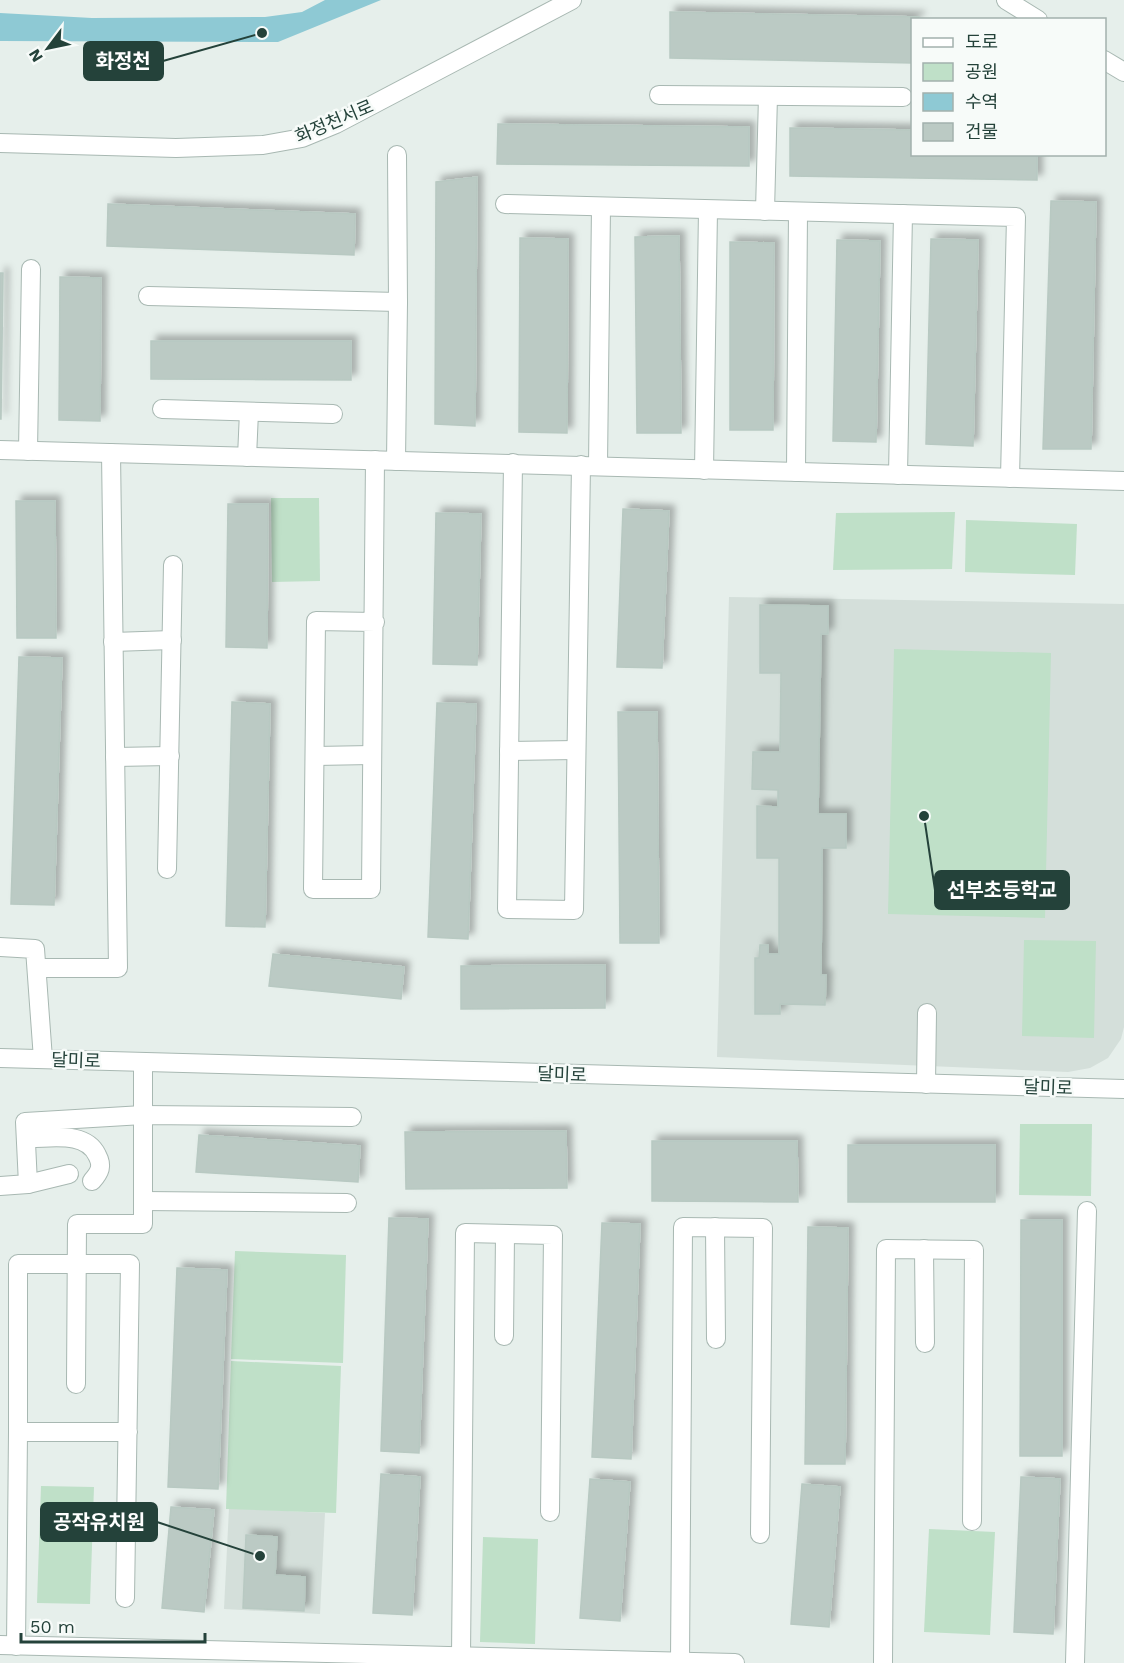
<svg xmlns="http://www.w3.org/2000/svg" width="1124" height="1663" viewBox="0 0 1124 1663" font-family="'Work Sans','Noto Sans KR',sans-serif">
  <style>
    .built { fill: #d4dfda }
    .green { fill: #bfe0c8 }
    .water { fill: #8ec9d4 }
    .building { fill: #bbcac4; stroke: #b8c9c2; stroke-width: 1.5; filter: url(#shadow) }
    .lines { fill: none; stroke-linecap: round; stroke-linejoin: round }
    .minor-casing { stroke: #a8b8b2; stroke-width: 20 }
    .minor { stroke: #fff; stroke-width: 18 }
    .labels { text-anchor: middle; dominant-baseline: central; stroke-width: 5; stroke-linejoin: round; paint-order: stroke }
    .street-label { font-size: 18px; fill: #24423a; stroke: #f7fbf9 }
    .leader { fill: none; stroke: #24423a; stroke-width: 2 }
    .callout-dot { fill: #24423a; stroke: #f7fbf9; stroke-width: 2 }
    .callout { fill: #24423a; stroke: #24423a; stroke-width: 2 }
    .callout-label { font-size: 20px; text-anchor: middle; font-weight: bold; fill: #fff }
  </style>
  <defs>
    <filter id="shadow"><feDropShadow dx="5.5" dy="-5.5" stdDeviation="3" flood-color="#0004"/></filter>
  </defs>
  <rect width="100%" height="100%" fill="#e6efeb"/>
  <!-- built -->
  <g class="built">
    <path d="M729,597l395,7v423l-3,12 -13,19 -18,10 -22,4 -351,-15z"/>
    <path d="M229,1508l96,5 -5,101 -96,-5z"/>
  </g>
  <!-- green -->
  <g class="green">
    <path d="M271,498h48l1,83 -48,1z"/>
    <path d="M955,512l-3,57 -119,1 3,-57z"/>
    <path d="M966,520l111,4 -2,51 -110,-3z"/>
    <path d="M894,649l157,4 -6,265 -157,-4z"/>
    <path d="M1024,940l72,1 -2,97 -72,-2z"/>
    <path d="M1020,1124h72l-1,72 -72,-1z"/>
    <path d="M235,1251l111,4 -3,108 -112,-4z"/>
    <path d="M231,1361l110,5 -5,147 -110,-4z"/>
    <path d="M41,1486l53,1 -4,117 -53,-1z"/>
    <path d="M929,1529l66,3 -5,103 -66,-3z"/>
    <path d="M483,1537l55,2 -3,105 -55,-2z"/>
  </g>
  <!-- water -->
  <path class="water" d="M325,0h56l-103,42 -278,-1v-28l92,5 173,-1 37,-5z"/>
  <!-- building -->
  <g class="building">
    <path d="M670,12l249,5 -1,3h-6v43l-242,-5z"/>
    <path d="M498,124l251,3v39l-252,-2z"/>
    <path d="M790,128l122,2v24h125v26l-247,-4z"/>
    <path d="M477,177l-2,249 -40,-2 1,-242z"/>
    <path d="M1051,201l45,1 -5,247h-48z"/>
    <path d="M108,204l247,10 -1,41 -247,-9z"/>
    <path d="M679,236l2,197h-44l-2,-196z"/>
    <path d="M520,238l48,1 -1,194 -48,-1z"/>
    <path d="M931,239l47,1 -5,206 -47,-2z"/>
    <path d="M837,240l43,1 -4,201 -43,-1z"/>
    <path d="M730,242l44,1 -1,187h-43z"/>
    <path d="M0,273h3l-2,146h-1z"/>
    <path d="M60,277l41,1 -1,143 -41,-1z"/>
    <path d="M151,341h200v39l-200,-1z"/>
    <path d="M16,501h39l1,137h-39z"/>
    <path d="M228,504h40l-1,144 -41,-1z"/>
    <path d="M623,509l46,2 -7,157 -45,-1z"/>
    <path d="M436,513l45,1 -4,151 -44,-1z"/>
    <path d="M760,605l68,1v28h-7l-3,180h28v34h-24l-1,127h5l-1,30 -45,-1v10h-25v-56h4l1,-13h8v9h11v-96h-22v-52l21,1v-17l-26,-1 1,-37h27l1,-79h-21z"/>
    <path d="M19,657l43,1 -8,247 -43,-1z"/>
    <path d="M232,702l38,2 -5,223 -39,-1z"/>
    <path d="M437,703l39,1 -8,235 -40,-2z"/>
    <path d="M618,712h39l2,231h-39z"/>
    <path d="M273,954l131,13 -3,32 -132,-13z"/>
    <path d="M605,965v43l-144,1v-43z"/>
    <path d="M566,1131l1,57 -161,1 -1,-57z"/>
    <path d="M199,1135l161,11 -2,36 -162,-10z"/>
    <path d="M652,1141h145l1,61 -146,-1z"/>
    <rect x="848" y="1145" width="147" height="57"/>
    <path d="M389,1218l39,1 -9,234 -38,-2z"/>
    <path d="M1021,1220h41v236h-42z"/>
    <path d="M602,1223l38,1 -9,235 -39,-2z"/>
    <path d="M808,1227l40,1 -3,236h-40z"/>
    <path d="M177,1268l50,2 -9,219 -50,-2z"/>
    <path d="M381,1474l39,3 -8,138 -39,-2z"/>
    <path d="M1021,1477l39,2 -7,155 -39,-2z"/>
    <path d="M590,1479l40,3 -10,139 -40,-3z"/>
    <path d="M802,1484l38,3 -11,140 -38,-3z"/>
    <path d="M171,1507l43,3 -10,102 -42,-4z"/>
    <path d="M246,1535l31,2 -2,38 30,2 -1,34 -61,-3z"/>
  </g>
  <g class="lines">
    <!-- minor casing -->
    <g class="minor-casing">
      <g id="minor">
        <path d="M1006,0l32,20"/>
        <path d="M1104,60l20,12"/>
        <path d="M659,95l244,2"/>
        <path d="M0,143l176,5 87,-3 39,-7 34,-14 236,-124"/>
        <path d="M505,204l511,13 -6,261"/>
        <path d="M765,211l3,-115"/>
        <path d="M148,296l250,6"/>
        <path d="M162,409l171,5"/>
        <path d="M0,450l1124,31"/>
        <path d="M28,451l3,-182"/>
        <path d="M247,457l2,-45"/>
        <path d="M396,461l2,-159 -1,-147"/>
        <path d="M513,463l-6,446 67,1 7,-445"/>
        <path d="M598,466l3,-259"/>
        <path d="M704,470l4,-260"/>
        <path d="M796,472l2,-260"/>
        <path d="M898,475l5,-261"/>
        <path d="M375,622l-59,-1 -3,268h58l4,-429"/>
        <path d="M113,642l59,-2"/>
        <path d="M509,751l67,-1"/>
        <path d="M315,756l57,-1"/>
        <path d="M115,757l55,-1"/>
        <path d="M167,869l6,-304"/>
        <path d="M0,947l35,2 8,110"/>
        <path d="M37,968h81l-7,-515"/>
        <path d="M0,1058l1124,31"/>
        <path d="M926,1084l1,-71"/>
        <path d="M26,1138c23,1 59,-8 71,17 6,11 3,17 -5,26"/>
        <path d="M28,1184l41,-10"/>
        <path d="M0,1186l28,-2 -3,-62 118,-7 209,2"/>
        <path d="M143,1201l204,2"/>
        <path d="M715,1227l1,112"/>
        <path d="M924,1249l1,94"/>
        <path d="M504,1336l1,-102"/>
        <path d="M76,1384l1,-160h66v-162"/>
        <path d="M125,1598l5,-334h-112v168h110"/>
        <path d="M0,1645l735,18"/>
        <path d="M16,1646l2,-214"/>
        <path d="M461,1656l4,-423 88,2 -3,277"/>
        <path d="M680,1662l3,-435 80,1 -3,306"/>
        <path d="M883,1663l3,-414 88,1 -2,271"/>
        <path d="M1075,1663l12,-452"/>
      </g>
    </g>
    <!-- minor -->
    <use href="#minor" class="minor"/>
  </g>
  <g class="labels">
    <!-- street labels -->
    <g class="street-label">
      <text transform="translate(334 121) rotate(-23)">화정천서로</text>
      <text transform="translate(76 1060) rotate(2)">달미로</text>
      <text transform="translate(562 1074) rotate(2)">달미로</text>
      <text transform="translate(1048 1087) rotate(2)">달미로</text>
    </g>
  </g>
  <!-- callouts -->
  <path class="leader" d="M262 33L163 61M924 816L935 890M260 1556L157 1522"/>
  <g class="callout-dot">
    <circle cx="262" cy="33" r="6"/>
    <circle cx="924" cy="816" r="6"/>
    <circle cx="260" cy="1556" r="6"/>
  </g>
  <g class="callout">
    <rect x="84" y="42" width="79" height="38" rx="6"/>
    <rect x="935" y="871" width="134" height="38" rx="6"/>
    <rect x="41" y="1503" width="116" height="38" rx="6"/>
  </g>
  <g class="callout-label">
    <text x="123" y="68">화정천</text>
    <text x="1002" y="897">선부초등학교</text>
    <text x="99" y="1529">공작유치원</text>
  </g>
  <!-- legend -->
  <rect x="911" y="18" width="195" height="138" fill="#f7fbf9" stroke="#a3b1ad" stroke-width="1.5"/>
  <rect x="923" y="38" width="30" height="9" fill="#ffffff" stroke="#a3b1ad" stroke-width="1.5"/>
  <text x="965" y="48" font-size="18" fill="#24423a">도로</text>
  <rect x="923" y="63" width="30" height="18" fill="#bfe0c8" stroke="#a3b1ad" stroke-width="1.5"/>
  <text x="965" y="78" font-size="18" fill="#24423a">공원</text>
  <rect x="923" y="93" width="30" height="18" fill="#8ec9d4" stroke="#a3b1ad" stroke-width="1.5"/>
  <text x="965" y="108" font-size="18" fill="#24423a">수역</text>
  <rect x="923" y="123" width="30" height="18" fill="#bbcac4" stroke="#a3b1ad" stroke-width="1.5"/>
  <text x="965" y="138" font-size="18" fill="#24423a">건물</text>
  <!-- north arrow -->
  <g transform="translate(48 48) rotate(238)" stroke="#f7fbf9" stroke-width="4.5" paint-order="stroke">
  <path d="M0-4.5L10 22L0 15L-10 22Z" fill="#24423a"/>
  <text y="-9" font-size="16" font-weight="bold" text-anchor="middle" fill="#24423a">N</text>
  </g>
  <!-- scale -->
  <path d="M21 1633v9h184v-9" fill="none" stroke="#24423a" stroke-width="3"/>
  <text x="30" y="1633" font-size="18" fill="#24423a" stroke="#f7fbf9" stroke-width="4.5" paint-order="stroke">50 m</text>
</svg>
